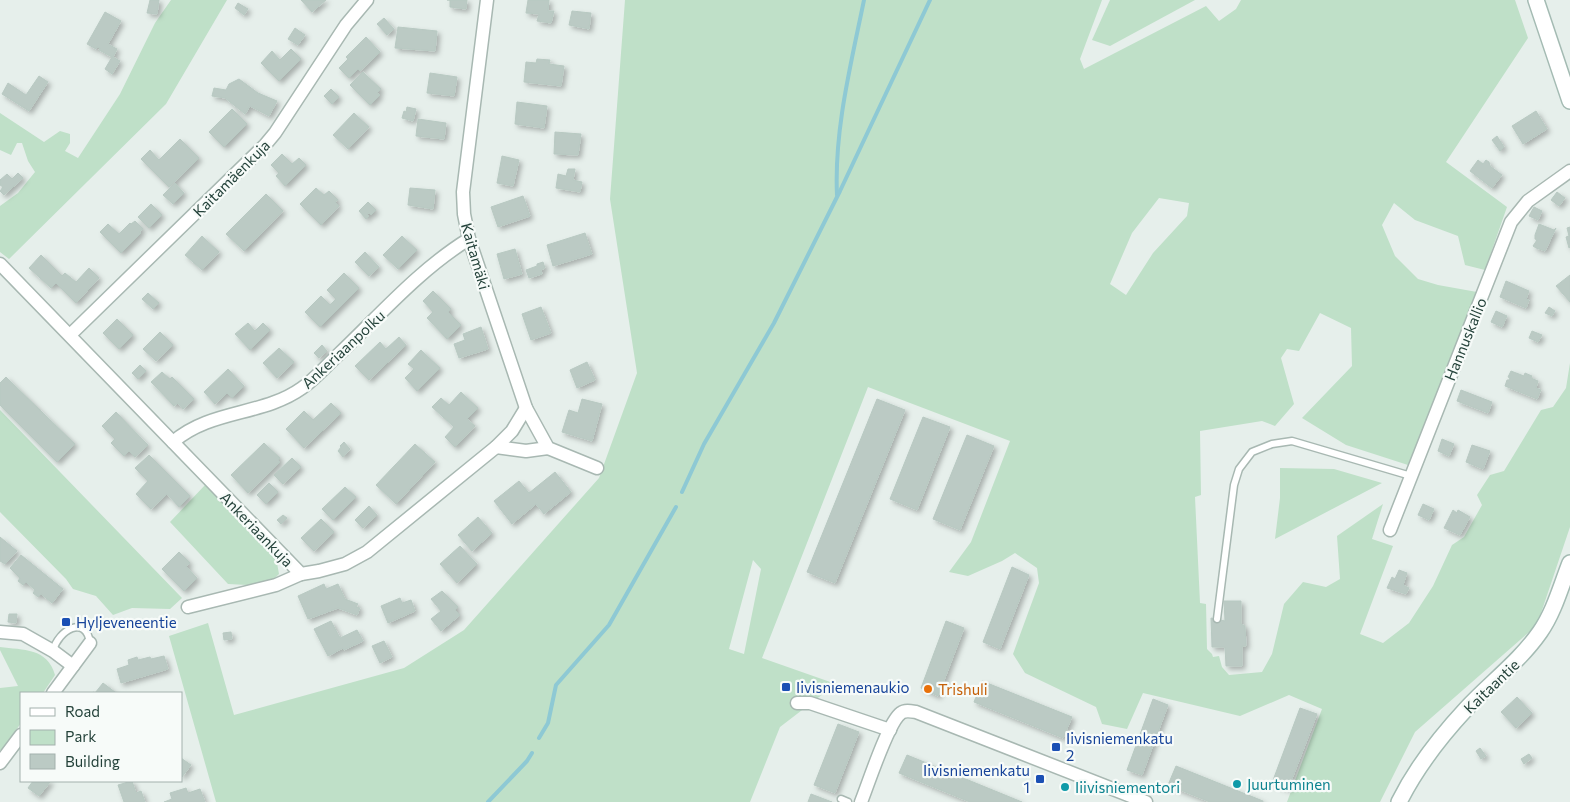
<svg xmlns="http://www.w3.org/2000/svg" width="1570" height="802" viewBox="0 0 1570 802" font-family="Commissioner,sans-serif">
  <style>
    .green { fill: #bfe0c8; fill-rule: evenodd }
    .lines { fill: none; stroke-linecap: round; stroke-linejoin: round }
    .stream { stroke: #8ec9d4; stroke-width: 4 }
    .building { fill: #bbcac4; stroke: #b8c9c2; filter: url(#shadow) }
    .service-casing { stroke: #a8b8b2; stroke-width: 9 }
    .minor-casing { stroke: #a8b8b2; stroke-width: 15 }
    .secondary-casing { stroke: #a4bbb3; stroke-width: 18 }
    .service { stroke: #fff; stroke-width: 6 }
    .minor { stroke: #fff; stroke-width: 12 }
    .secondary { stroke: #fff; stroke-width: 15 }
    .transit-dot { fill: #1a4fb4; stroke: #f7fbf9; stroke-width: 2 }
    .food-dot { fill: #e8710a; stroke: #f7fbf9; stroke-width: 2 }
    .culture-dot { fill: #0f9aa8; stroke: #f7fbf9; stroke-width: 2 }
    .labels { text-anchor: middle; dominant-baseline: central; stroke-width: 4.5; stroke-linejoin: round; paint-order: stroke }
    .street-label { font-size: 15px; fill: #24423a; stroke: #f7fbf9 }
    .transit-label { font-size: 15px; fill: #164399; stroke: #f7fbf9; text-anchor: start }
    .food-label { font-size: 15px; fill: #c56008; stroke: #f7fbf9; text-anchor: start }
    .culture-label { font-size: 15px; fill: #0d838f; stroke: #f7fbf9; text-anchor: start }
  </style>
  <defs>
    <filter id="shadow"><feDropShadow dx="3" dy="3" stdDeviation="2.5" flood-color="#0004"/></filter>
  </defs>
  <rect width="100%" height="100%" fill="#e6efeb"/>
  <!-- green -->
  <g class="green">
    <path d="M171,0h56l-61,104 -157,155 -9,-7v-46l18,-13 17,-21 -7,-11 -6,-18h-5l-6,12 -11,-5v-37l44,29 16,-11 10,3v9l-5,8 13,7 42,-64 35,-71z"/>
    <path d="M625,0h477l-22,59 4,10 122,-63 13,15 17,-12 5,-9h274l13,38 -82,124 61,45 -22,63 -20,-5 -7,-29 -43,-16 -21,-17 -12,22 13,31 23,23 20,6 39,7 -69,173 -62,-20 -44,-27 50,-52 -1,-38 -31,-15 -21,38 -12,-2 -6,9 13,46 -19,22 -13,-5 -62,10 1,64 -6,2 5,106 6,1 1,45 5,5 1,3 6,-1 3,11 7,8 33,-3 10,-18 12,-50 19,-22 23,5 14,-8 -3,-43 46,-32 -11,35 21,7 -33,88 23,9 26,-20 24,-37 19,-41 12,-8 18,-32 -5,-10 13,-20 14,-4 37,-61 12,-3 13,-19 4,-25v164l-33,98 -122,107 -35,70h-93l35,-93 -33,-14 -49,21 -97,-23 -16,36 -25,-5 -6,-17 -71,-34 -12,-19 26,-71 -2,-15 -22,-15 -13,8 -34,15 -19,-4 22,-30 39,-101 -142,-54 -106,271 74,26 -56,43 -30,75h-534l-47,-166 39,-13 26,92 170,-47 60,-38 135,-152 38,-105 -27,-174zM1159,198l30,5 -2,13 -34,37 -27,42 -16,-11 22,-51zM753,560l8,9 -17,85 -15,-5z"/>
    <path d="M1110,0h85l-85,46 -18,-6z"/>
    <path d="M0,410l182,188 -12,11 -38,-1 -19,7 -17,-19 -23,-7 -7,-10 -66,-67z"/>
    <path d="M1280,468l54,1 48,14 -107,56 5,-41z"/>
    <path d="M206,484l62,64 9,15 2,11c-13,14 -34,11 -51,10l-58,-62z"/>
    <path d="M0,647c23,3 48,1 55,28l-12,18h-22v30l-19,27h-2v-62l18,-2 -18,-36z"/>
  </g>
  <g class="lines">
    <!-- stream -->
    <g class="stream">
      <path d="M837,195c-3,-65 14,-131 27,-195"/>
      <path d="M682,492l22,-48 70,-121 66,-132 90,-191"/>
      <path d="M539,738l9,-15 8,-38 53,-60 67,-118"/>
      <path d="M488,802l39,-41 5,-8"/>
    </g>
  </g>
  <!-- building -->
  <g class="building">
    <path d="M150,0h9l-2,14 -10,-1z"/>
    <path d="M301,0h25l-14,12z"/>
    <path d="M447,0h20l-1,9 -16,-2v-7z"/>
    <path d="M528,0h21l-1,11h6l-3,12 -14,-2 2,-7 -13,-1z"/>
    <path d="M238,3l10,6 -4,6 -9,-7z"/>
    <path d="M572,11l19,2 -2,16 -20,-4z"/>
    <path d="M105,12l16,9 -13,23 9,5 -4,8 7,4 -8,13 -7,-5 7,-12 -13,-7 1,-2 -3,-1 -1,2 -9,-5z"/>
    <path d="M384,18l10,11 -7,6 -10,-11z"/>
    <path d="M398,27l39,4 -2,20 -40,-3z"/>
    <path d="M295,28l10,7 -7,10 -10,-6z"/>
    <path d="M366,37l14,15 -20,19 -2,-2 -9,9 -10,-10 9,-9 -2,-2z"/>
    <path d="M291,49l10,10 -22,22 -18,-18 11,-12 8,9z"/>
    <path d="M537,59l13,1 -1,4 15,2 -3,20 -37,-4 2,-20 10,1z"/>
    <path d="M363,72l18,17 -4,4 3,2 -10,10 -20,-20z"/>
    <path d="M430,73l27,4 -3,19 -27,-3z"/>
    <path d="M39,76l9,6 -19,29 -27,-17 6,-11 18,12z"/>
    <path d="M239,79l19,14 19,8 -8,15 -19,-10 -5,8 -20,-16 -13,-2 2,-8 12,2 3,-6z"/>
    <path d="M331,89l8,8 -7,7 -8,-8z"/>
    <path d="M517,102l30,4 -3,22 -29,-4z"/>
    <path d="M407,107l9,2 -3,12 -11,-3 2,-7 2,1z"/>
    <path d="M232,109l15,15 -23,23 -15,-15z"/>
    <path d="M1536,111l11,18 -24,15 -11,-18z"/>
    <path d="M354,113l15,14 -21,22 -15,-14z"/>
    <path d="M418,119l28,4 -2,16 -28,-3z"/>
    <path d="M555,132l26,2 -3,21 -24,-1z"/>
    <path d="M1497,136l7,11 -4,4 -8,-11z"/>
    <path d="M180,139l19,19 -30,29 -28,-28 9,-9 9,10z"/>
    <path d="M282,154l10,10 7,-6 7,7 -21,21 -9,-10 3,-3 -8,-8z"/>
    <path d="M502,156l17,4 -6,26 -16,-3z"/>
    <path d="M1478,160l5,4 3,-4 3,2 1,4 12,9 -10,13 -22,-17z"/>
    <path d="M568,169h7l-2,11 9,2 -2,10 -24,-4 2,-14 8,2z"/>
    <path d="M18,173l5,5 -19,17 -4,-4 3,-4 -3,-2v-5l7,-6 5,5z"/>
    <path d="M175,183l9,10 -11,11 -10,-9z"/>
    <path d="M316,188l8,7 5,-4 9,9 -3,2 4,4 -18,19 -21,-21z"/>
    <path d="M410,188l25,2 -2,19 -25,-4z"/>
    <path d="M1557,192l8,6 -6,8 -8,-6z"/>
    <path d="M266,194l17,17 -39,40 -18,-17z"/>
    <path d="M523,196l7,20 -32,11 -7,-20z"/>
    <path d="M368,202l8,8 -5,5 -2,-2 -2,1 2,2 -3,3 -7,-8z"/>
    <path d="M151,204l11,11 -13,13 -11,-11z"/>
    <path d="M1534,207l8,4 -4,9 -9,-4z"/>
    <path d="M135,221l8,8 -4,3 2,1 -20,20 -21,-21 8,-8 11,10 11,-11 1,1z"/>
    <path d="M1539,224l15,6 2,-2 -11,23 -9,-3 -3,-2 4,-6 -2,-1v-4z"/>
    <path d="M1570,227v20l-1,1 -3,-11 3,-1 -2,-8z"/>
    <path d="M585,233l7,21 -39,12 -6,-21z"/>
    <path d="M202,236l17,16 -17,18 -17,-15z"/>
    <path d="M402,236l15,14 -19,19 -15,-14z"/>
    <path d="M515,249l7,25 -18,5 -7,-25z"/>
    <path d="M365,252l14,15 -10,9 -14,-14z"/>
    <path d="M41,255l21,21 3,-3 11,9 13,-14 10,10 -23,25 -20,-20 -5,5 -22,-20z"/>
    <path d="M543,262l2,6 -4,2 1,4 -13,4 -3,-8 11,-4v-2z"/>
    <path d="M344,273l15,15 -39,39 -15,-15 16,-16 9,9 6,-6 -9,-9z"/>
    <path d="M1570,275v27l-14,-16z"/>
    <path d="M1506,281l23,10 -3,8 3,1 -3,8 -26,-11z"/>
    <path d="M433,291l18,18 -3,3 13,13 -14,14 -20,-21 6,-6 -10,-11z"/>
    <path d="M148,293l11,10 -6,6 -11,-10z"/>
    <path d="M541,307l10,26 -20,7 -9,-26z"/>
    <path d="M1549,307l6,4 -3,5 -7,-3z"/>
    <path d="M1496,311l11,5 -5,11 -11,-5z"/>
    <path d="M117,319l16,16 -14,14 -16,-16z"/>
    <path d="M248,323l7,8 8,-8 7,7 -20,20 -15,-16z"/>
    <path d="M481,327l7,22 -29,9 -5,-14 11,-4 -2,-6z"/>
    <path d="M1532,331l10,4 -4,7 -9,-4z"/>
    <path d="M160,332l13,13 -17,16 -13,-12z"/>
    <path d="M399,337l7,8 -37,35 -14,-14 25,-24 6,7z"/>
    <path d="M322,345l5,6 -8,7 -5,-5z"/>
    <path d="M279,348l15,14 -17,16 -14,-15z"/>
    <path d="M421,350l19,18 -23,23 -12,-13 9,-9 -6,-5z"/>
    <path d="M587,362l8,18 -18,8 -7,-18z"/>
    <path d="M140,365l6,6 -8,8 -6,-6z"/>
    <path d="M228,369l16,17 -12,12 -5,-5 -12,11 -11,-12z"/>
    <path d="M1511,371l13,5 1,-3 7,3 -1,2 7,3 -2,7 5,2 -4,9 -32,-13 2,-6h2l1,-2 -2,-1z"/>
    <path d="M162,372l8,7 2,-2 22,22 -11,10 -5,-6 -4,3 -23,-24z"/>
    <path d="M6,377l69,67 -18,18 -57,-57v-22z"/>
    <path d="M1461,390l31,12 -4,11 -31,-12z"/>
    <path d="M461,392l17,16 -11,11 8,7 -20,21 -10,-10 9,-10 -22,-20 9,-9 8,7z"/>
    <path d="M582,399l20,5 -10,37 -30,-9 7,-22 9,3z"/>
    <path d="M877,399l28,11 -70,173 -28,-11z"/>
    <path d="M331,403l10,10 -37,35 -18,-19 18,-18 9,9z"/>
    <path d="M116,412l32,33 -13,12 -6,-6 -5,5 -13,-13 4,-4 -13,-13z"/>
    <path d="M923,417l27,10 -33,83 -27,-11z"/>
    <path d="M967,435l27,11 -34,84 -27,-11z"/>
    <path d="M1442,439l12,5 -5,12 -11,-5z"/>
    <path d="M344,442l6,7 -7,8 -5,-6 3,-4 -1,-1z"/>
    <path d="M264,443l16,15 -2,2 2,2 -32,31 -17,-18z"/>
    <path d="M415,444l20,18 -39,42 -20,-19z"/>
    <path d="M1472,445l18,6 -7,18 -17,-7z"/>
    <path d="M149,455l41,41 -11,11 -12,-13 -16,15 -15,-15 12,-13 -13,-13z"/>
    <path d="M292,458l9,9 -18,17 -9,-9z"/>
    <path d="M555,472l16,20 -27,22 -8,-10 -24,20 -18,-23 25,-20 10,12z"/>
    <path d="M269,483l9,9 -12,12 -9,-9z"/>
    <path d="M345,487l11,10 -23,23 -11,-11z"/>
    <path d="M1423,504l11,5 -5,11 -11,-5z"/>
    <path d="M369,506l8,9 -14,13 -8,-8z"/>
    <path d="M1453,510l4,3 1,-3 12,7 -10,18 -16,-7z"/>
    <path d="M283,515l4,3 -6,6 -4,-4z"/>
    <path d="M478,517l14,16 -20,18 -14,-16z"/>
    <path d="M321,519l13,13 -20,19 -13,-13z"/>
    <path d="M0,537l17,14 -12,13 -5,-3z"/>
    <path d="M460,546l17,18 -20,19 -17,-19z"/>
    <path d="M179,552l11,11 -4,3 11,12 -13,13 -22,-22z"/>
    <path d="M21,555l42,34 -11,14 -11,-9 -3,3 -5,-4 2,-3 -9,-8 -3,3 -5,-4 2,-3 -10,-10z"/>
    <path d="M1012,567l17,8 -29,74 -17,-7z"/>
    <path d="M1399,570l8,3 -4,12 6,3 -3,6 -19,-6 5,-11 3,2z"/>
    <path d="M324,584l2,5 12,-5 7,15 13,5 -2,3 4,1 -3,7 -19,-7 -30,11 -10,-23z"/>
    <path d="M442,591l16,16 -3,3 5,5 -19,16 -10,-12 10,-8 -10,-12z"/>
    <path d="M400,598l2,5 9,-3 4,11 -27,12 -7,-17z"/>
    <path d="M1224,601h17v23l4,2 1,20h-4v20h-16l-1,-19h-13l-1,-29 14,3z"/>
    <path d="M9,614h8l-1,9 -8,-1z"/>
    <path d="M331,621l9,17 17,-8 6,11 -19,9 -1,-2 -15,8 -14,-27z"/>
    <path d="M946,621l18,7 -26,68 -17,-8z"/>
    <path d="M231,632l1,7 -8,1 -1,-7z"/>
    <path d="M384,641l8,16 -12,6 -8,-17z"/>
    <path d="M164,656l4,13 -47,14 -4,-14 12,-4 -1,-5 9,-3 1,3 12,-3 1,2z"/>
    <path d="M982,681l90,36 -9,21 -89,-36z"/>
    <path d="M103,683l12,9 -1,1h-22l1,-1 2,1z"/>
    <path d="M1517,697l15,16 -16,15 -15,-16z"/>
    <path d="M1153,699l15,6 -26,70 -15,-5z"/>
    <path d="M1300,708l17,6 -29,75 -16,-6z"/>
    <path d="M838,724l21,8 -24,61 -21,-8z"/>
    <path d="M1480,748l6,8 -5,3 -5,-8z"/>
    <path d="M1529,754l3,4 -8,6 -3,-5z"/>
    <path d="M907,755l115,47h-52l-71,-29z"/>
    <path d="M181,758l10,7 -9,12 -1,-1z"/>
    <path d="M1176,766l87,35v1h-53l-42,-17z"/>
    <path d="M33,781h18l-12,15 -11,-8z"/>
    <path d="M132,781l4,12 5,-2 4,11h-21l-6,-17z"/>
    <path d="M186,788l2,5 12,-4 5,13h-41l8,-3 -2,-6z"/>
    <path d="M811,794l21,8h-24z"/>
  </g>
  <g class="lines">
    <!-- service casing -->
    <g class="service-casing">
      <g id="service">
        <path d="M1217,619l17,-134 5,-16 13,-17 20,-8 20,-3 119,35"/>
        <path d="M53,651c5,-21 33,-37 37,-8"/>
        <path d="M841,799l7,3"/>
      </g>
    </g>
    <!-- minor casing -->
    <g class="minor-casing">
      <g id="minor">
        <path d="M487,0l-24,192 1,22 5,25 57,169 22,40 49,20"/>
        <path d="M0,264l301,310 18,-3 26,-7 22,-12 129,-105 16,-16 14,-23"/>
        <path d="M70,335l195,-190 10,-12 71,-108 21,-25"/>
        <path d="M173,442c38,-33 90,-26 129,-54 13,-9 24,-22 36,-33 42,-40 82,-86 131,-116"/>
        <path d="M496,447l30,4 22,-3"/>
        <path d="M1390,530l121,-308 17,-21 42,-30"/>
        <path d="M188,607l88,-22 25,-11"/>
        <path d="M0,632l23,2 30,17 20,15"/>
        <path d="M53,693l37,-50"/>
        <path d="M797,703h13l80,27"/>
        <path d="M0,763l21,-28"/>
        <path d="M861,802c7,-17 27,-80 40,-89 4,-3 9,-2 15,-1l230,90"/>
      </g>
    </g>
    <!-- secondary casing -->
    <g class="secondary-casing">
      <g id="secondary">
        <path d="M1536,0l34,101"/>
        <path d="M1399,802c17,-34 41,-65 67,-93 24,-26 53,-47 74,-77 14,-20 21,-46 30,-69"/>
      </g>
    </g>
    <!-- service -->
    <use href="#service" class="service"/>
    <!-- minor -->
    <use href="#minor" class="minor"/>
    <!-- secondary -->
    <use href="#secondary" class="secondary"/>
  </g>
  <!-- markers -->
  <g class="transit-dot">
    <rect x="61" y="617" width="10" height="10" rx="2.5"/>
    <rect x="781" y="682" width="10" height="10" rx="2.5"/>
    <rect x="1051" y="742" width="10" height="10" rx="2.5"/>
    <rect x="1035" y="774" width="10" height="10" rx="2.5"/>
  </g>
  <circle class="food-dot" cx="928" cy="689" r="5"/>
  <g class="culture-dot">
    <circle cx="1237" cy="784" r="5"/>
    <circle cx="1065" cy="787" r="5"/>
  </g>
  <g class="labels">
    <!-- street labels -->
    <g class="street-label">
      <text transform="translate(231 178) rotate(-45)">Kaitamäenkuja</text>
      <text transform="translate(476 256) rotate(74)">Kaitamäki</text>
      <text transform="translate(1465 339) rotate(-68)">Hannuskallio</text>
      <text transform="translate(343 349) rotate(-43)">Ankeriaanpolku</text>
      <text transform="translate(257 529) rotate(46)">Ankeriaankuja</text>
      <text transform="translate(1491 686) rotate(-44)">Kaitaantie</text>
    </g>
    <!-- transit labels -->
    <g class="transit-label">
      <text x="76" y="622">Hyljeveneentie</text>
      <text x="796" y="687">Iivisniemenaukio</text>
      <text x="1066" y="738">Iivisniemenkatu<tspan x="1066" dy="17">2</tspan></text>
      <text x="1030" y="770" text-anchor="end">Iivisniemenkatu<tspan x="1030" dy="17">1</tspan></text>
    </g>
    <!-- food labels -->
    <g class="food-label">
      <text x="938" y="689">Trishuli</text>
    </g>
    <!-- culture labels -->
    <g class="culture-label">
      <text x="1247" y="784">Juurtuminen</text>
      <text x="1075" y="787">Iiivisniementori</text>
    </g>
  </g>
  <!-- legend -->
  <rect x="20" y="692" width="162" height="90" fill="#f7fbf9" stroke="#a3b1ad"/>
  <rect x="30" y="708" width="25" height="8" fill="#ffffff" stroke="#a3b1ad"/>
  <text x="65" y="717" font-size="15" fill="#24423a">Road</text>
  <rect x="30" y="730" width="25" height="15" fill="#bfe0c8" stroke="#a3b1ad"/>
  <text x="65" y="742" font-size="15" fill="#24423a">Park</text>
  <rect x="30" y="754" width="25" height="15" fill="#bbcac4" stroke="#a3b1ad"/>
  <text x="65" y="767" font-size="15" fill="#24423a">Building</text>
</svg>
